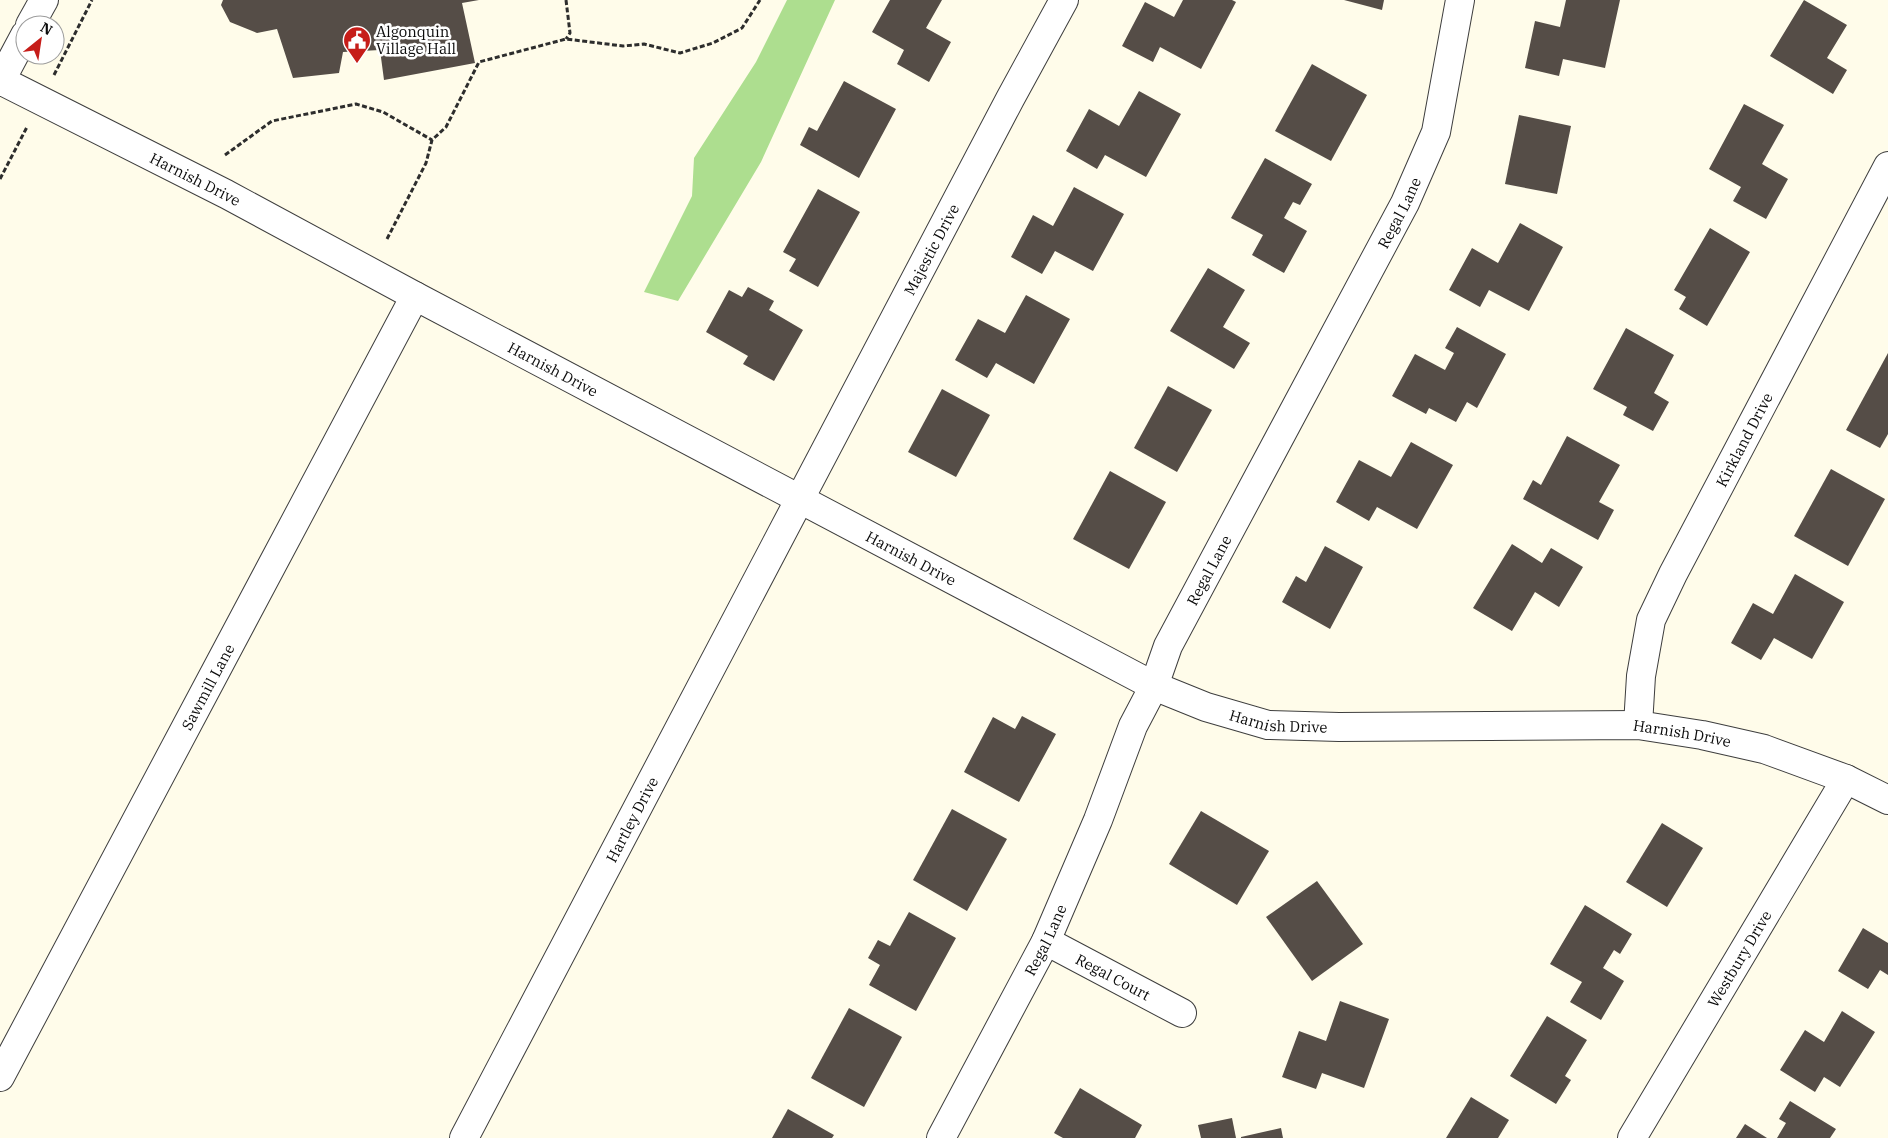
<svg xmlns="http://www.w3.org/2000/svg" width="1888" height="1138" viewBox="0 0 1888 1138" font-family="'IBM Plex Serif',serif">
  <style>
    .forest { fill: #adde8f }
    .building { fill: #554d47 }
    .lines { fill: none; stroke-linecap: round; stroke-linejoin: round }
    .minor-casing { stroke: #3e3e3e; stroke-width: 30 }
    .tertiary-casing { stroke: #3e3e3e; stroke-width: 30 }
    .path { stroke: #2d2d2d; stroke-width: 3; stroke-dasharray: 5 2.5; stroke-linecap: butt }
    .minor { stroke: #fff; stroke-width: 28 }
    .tertiary { stroke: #fff; stroke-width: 28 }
    .labels { text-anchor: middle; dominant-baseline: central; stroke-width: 5; stroke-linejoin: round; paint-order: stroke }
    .poi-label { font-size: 15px; fill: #0b0b0b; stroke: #fff; text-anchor: start }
    .street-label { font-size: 15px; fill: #0b0b0b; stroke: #fff }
  </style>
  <rect width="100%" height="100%" fill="#fffcea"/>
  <!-- forest -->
  <path class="forest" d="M787,0h48l-74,162 -83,139 -34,-9 48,-96 2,-38 62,-96z"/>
  <!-- building -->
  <g class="building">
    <path d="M223,0h256l-17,3 13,60 -91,17 -4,-30 -37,2 -4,21 -46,5 -16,-49 -20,4 -27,-11 -9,-17z"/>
    <path d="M890,0h52l-16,28 25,14 -22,40 -32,-18 7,-14 -32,-18z"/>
    <path d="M1183,0h49l4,2 -35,67 -41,-22 -7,15 -31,-16 23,-44 29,15z"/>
    <path d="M1344,0h40l-2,10z"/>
    <path d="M1566,0h54l-15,68 -42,-9 -4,17 -34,-8 10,-47 25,6z"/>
    <path d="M1804,0l43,25 -20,33 20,12 -14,24 -63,-38z"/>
    <path d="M1312,64l55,31 -36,66 -56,-30z"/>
    <path d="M844,81l52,28 -37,69 -59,-33 9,-18 8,4z"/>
    <path d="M1139,91l42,23 -35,63 -41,-22 -8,14 -31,-18 23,-42 30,17z"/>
    <path d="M1744,104l40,21 -22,39 26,15 -22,40 -33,-18 8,-14 -32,-18z"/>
    <path d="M1519,115l52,11 -14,68 -52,-10z"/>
    <path d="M1265,158l47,26 -12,21 -7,-3 -9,16 23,13 -23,42 -32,-18 11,-20 -32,-17z"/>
    <path d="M1074,187l50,27 -31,57 -38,-20 -13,23 -31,-17 22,-42 20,11z"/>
    <path d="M818,189l42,23 -42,75 -29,-16 7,-12 -13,-7z"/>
    <path d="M1520,223l43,24 -34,64 -40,-21 -9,17 -31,-17 23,-42 26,15z"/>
    <path d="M1710,228l40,24 -43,74 -28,-17 7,-12 -12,-7z"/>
    <path d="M1208,268l37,22 -22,37 27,16 -16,26 -64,-38z"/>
    <path d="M748,287l26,14 -5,9 34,20 -29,51 -31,-17 5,-8 -42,-24 23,-42 13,7z"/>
    <path d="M1026,295l44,24 -36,65 -38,-21 -9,15 -32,-18 23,-41 27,14z"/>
    <path d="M1457,327l49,27 -29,54 -10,-6 -11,20 -27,-14 -3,6 -34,-18 23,-42 30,16 9,-17 -9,-5z"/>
    <path d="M1626,328l48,27 -20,38 15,9 -16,29 -30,-16 4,-8 -34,-18z"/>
    <path d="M1888,353v81l-8,14 -34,-18z"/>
    <path d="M1168,386l44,24 -35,62 -43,-24z"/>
    <path d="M942,389l48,26 -34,62 -48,-25z"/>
    <path d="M1567,436l53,29 -21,37 15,8 -16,30 -75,-41 10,-19 8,5z"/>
    <path d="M1411,442l42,23 -36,64 -40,-22 -8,14 -33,-19 23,-42 32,17z"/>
    <path d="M1831,469l54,30 -37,67 -54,-30z"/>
    <path d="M1110,471l56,31 -37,67 -56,-30z"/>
    <path d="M1512,544l30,19 9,-15 32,19 -24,40 -24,-15 -23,39 -39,-23z"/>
    <path d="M1325,546l38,21 -33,62 -48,-27 14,-26 10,6z"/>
    <path d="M1795,574l49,28 -32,57 -38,-21 -13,22 -30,-17 22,-40 20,11z"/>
    <path d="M1022,716l34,18 -37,68 -55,-30 29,-55 22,12z"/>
    <path d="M952,809l55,30 -40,72 -54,-31z"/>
    <path d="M1201,811l68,40 -32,54 -68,-41z"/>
    <path d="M1662,823l41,25 -36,59 -41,-25z"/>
    <path d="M1317,881l46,63 -51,37 -46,-64z"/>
    <path d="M1585,905l47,29 -12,20 -6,-4 -11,18 21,13 -23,39 -31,-18 12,-20 -32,-18z"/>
    <path d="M909,912l47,26 -40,73 -47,-26 11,-20 -12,-7 10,-18 12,6z"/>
    <path d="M1863,928l25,15v32l-8,-5 -12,19 -30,-18z"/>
    <path d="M1340,1001l49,18 -25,69 -42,-15 -6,16 -34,-12 17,-46 27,10z"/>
    <path d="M849,1008l53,29 -38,70 -53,-29z"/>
    <path d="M1842,1011l33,21 -35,55 -16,-10 -9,15 -35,-22 25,-40 19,12z"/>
    <path d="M1547,1016l40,24 -22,36 6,4 -15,24 -46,-28z"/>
    <path d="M1080,1088l62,37 -7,13h-72l-9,-5z"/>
    <path d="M1471,1097l38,23 -11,18h-52z"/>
    <path d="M1790,1101l46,28 -6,9h-53l9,-15 -7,-4z"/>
    <path d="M788,1109l46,26 -2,3h-60z"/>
    <path d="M1232,1118l4,20h-35l-3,-13z"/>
    <path d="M1745,1124l22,14h-31z"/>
    <path d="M1281,1128l2,10h-42v-1z"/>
  </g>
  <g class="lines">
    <!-- minor casing -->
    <g class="minor-casing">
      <g id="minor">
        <path d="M30,25l14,-25"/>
        <path d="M0,82l25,-47"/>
        <path id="s1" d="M1638,725l3,-49 10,-56 22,-46 215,-408"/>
        <path id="s2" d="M1046,941l136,72"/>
        <path id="s3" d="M0,1077l415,-781"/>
        <path id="s4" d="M464,1138l546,-1039 54,-99"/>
        <path id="s5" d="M941,1138l105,-197 52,-121 35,-94 21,-40 14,-40 237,-443 31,-71 24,-132"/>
        <path id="s6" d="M1632,1138l214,-359"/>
      </g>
    </g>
    <!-- tertiary casing -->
    <g class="tertiary-casing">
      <g id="tertiary">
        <path id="s7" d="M0,80l226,114 189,102 739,390 52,21 62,18 71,2 299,-2 64,10 62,14 82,30 42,21"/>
      </g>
    </g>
    <!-- path -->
    <g class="path">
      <path d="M566,0l4,33 -4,6"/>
      <path d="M54,75l38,-75"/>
      <path d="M225,155l47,-34 84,-17 27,8 49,28"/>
      <path d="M0,179l27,-52"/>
      <path d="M387,239l39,-76 6,-23 14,-13 33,-65 87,-23 57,7 21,-2 36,9 33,-10 29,-15 18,-28"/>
    </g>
    <!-- minor -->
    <use href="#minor" class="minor"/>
    <!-- tertiary -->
    <use href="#tertiary" class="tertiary"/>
  </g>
  <!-- icons -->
  <defs>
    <g id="civic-pin" transform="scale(1.4375)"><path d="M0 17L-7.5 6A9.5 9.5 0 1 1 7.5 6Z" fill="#c61d19" stroke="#fff"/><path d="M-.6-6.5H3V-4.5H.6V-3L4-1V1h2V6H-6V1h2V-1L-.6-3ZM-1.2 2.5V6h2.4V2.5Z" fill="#fff"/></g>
  </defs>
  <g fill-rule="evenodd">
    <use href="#civic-pin" x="357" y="40"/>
  </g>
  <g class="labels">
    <!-- poi labels -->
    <g class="poi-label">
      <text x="376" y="31">Algonquin<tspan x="376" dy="17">Village Hall</tspan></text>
    </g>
    <!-- street labels -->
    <g class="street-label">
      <text stroke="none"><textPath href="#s7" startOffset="219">Harnish Drive</textPath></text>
      <text stroke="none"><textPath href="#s5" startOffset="1034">Regal Lane</textPath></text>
      <text stroke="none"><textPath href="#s4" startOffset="1004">Majestic Drive</textPath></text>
      <text stroke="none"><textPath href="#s7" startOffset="624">Harnish Drive</textPath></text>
      <text stroke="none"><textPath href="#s1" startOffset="309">Kirkland Drive</textPath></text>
      <text stroke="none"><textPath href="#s7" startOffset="1029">Harnish Drive</textPath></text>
      <text stroke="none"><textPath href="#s5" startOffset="629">Regal Lane</textPath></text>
      <text stroke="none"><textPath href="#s3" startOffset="442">Sawmill Lane</textPath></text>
      <text stroke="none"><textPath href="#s7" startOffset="1434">Harnish Drive</textPath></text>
      <text stroke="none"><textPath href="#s7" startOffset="1839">Harnish Drive</textPath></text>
      <text stroke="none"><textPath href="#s4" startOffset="360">Hartley Drive</textPath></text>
      <text stroke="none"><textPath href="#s5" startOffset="224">Regal Lane</textPath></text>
      <text stroke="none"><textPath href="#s6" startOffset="209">Westbury Drive</textPath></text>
      <text stroke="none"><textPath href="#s2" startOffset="76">Regal Court</textPath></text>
    </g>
  </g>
  <!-- north arrow -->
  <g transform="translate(40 40) rotate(30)"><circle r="24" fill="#ffffff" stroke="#9d9d9d"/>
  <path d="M0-4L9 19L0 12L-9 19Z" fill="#c61d19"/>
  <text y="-8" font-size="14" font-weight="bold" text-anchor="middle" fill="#0b0b0b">N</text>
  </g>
</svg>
